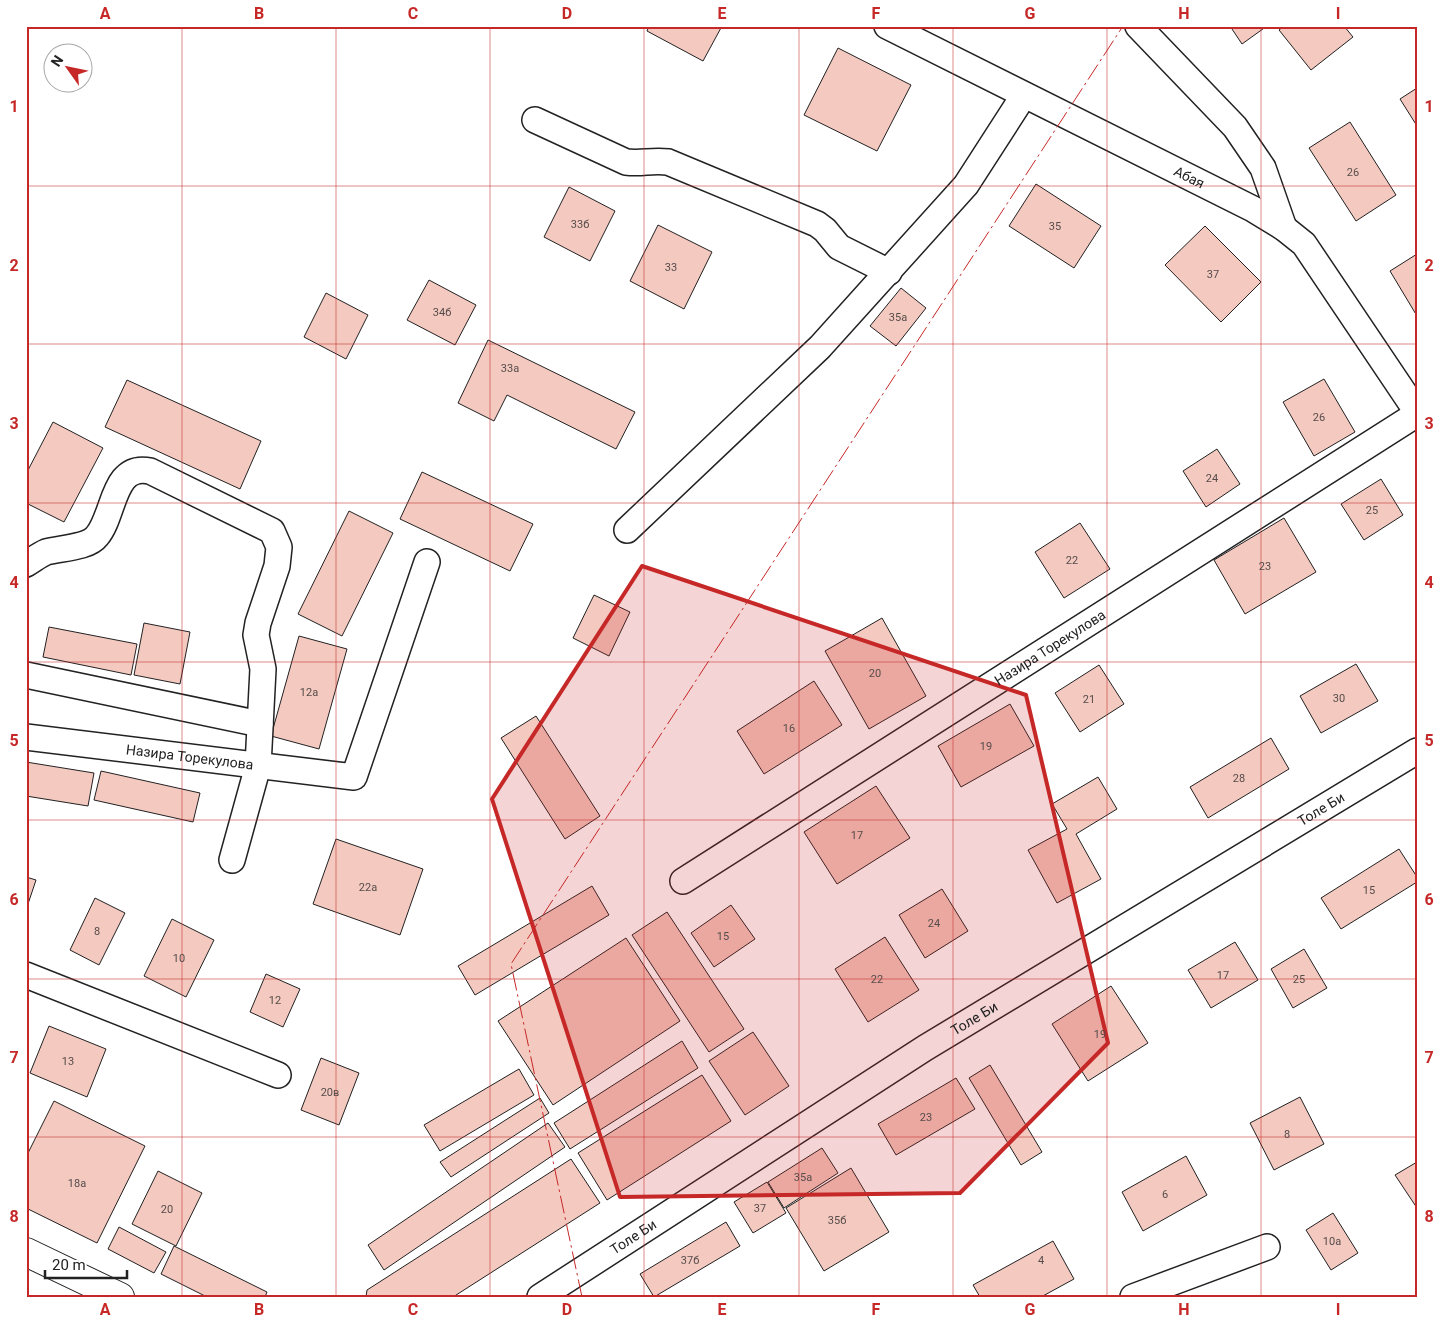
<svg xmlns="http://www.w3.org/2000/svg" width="1443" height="1323" viewBox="0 0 1443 1323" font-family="Roboto,sans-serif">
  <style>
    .building { fill: #f3c9c0; stroke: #222 }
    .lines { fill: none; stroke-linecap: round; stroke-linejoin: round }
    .street-casing { stroke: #222; stroke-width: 28 }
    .secondary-casing { stroke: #222; stroke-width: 30 }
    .street { stroke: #fff; stroke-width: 25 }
    .secondary { stroke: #fff; stroke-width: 28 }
    .power { stroke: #c62828; stroke-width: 1; stroke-dasharray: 18 4 2.5 4; stroke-linecap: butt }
    .marked { fill: #c62828; fill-opacity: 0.2; stroke: #c62828; stroke-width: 4; stroke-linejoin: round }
    .grid { fill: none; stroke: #c62828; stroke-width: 1; stroke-opacity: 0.55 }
    .labels { text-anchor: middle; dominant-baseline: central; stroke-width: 4; stroke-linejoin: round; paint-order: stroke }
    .number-label { font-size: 11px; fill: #564c4a }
    .street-label { font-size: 14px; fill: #222; stroke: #fff }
    .neatline { fill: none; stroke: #c62828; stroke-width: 2 }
    .grid-label { font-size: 16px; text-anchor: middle; font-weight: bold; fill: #c62828 }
  </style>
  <rect width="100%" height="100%" fill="#fff"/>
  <!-- building -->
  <g class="building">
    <path d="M649,26h73l-19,35 -56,-30z"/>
    <path d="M1230,26h37l-25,18z"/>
    <path d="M1284,26h60l9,11 -42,33 -32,-40z"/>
    <path d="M838,48l73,37 -34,66 -73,-36z"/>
    <path d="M1417,88v38l-17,-27z"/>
    <path d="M1350,122l46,73 -40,26 -47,-73z"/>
    <path d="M1036,184l65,42 -27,42 -65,-42z"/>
    <path d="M569,187l46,24 -25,50 -46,-24z"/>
    <path d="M658,225l54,27 -28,57 -54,-28z"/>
    <path d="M1205,226l56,56 -40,40 -56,-57z"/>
    <path d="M1417,254v62l-27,-45z"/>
    <path d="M429,280l47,25 -21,40 -48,-25z"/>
    <path d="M901,288l25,20 -30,38 -26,-20z"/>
    <path d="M326,293l42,22 -22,44 -42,-22z"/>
    <path d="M488,340l147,72 -19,37 -109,-54 -13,26 -36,-18z"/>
    <path d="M1324,379l31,53 -41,24 -31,-54z"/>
    <path d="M127,380l134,61 -21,48 -135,-62z"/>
    <path d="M53,422l50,26 -39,74 -38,-19v-29z"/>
    <path d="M1217,449l23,35 -34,23 -23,-36z"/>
    <path d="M422,472l111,52 -23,47 -110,-52z"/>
    <path d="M1381,479l22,36 -39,25 -23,-36z"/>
    <path d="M349,511l44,22 -51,103 -44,-22z"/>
    <path d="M1284,518l32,54 -71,42 -31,-54z"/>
    <path d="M1080,523l30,46 -46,29 -29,-46z"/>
    <path d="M594,595l36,17 -21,44 -36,-18z"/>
    <path d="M882,618l44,78 -57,33 -44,-78z"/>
    <path d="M144,623l46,9 -10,52 -46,-9z"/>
    <path d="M49,627l88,17 -6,31 -88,-18z"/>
    <path d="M299,636l48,13 -28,100 -48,-13z"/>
    <path d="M1356,664l22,37 -57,32 -21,-37z"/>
    <path d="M1099,665l25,39 -44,28 -25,-39z"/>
    <path d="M814,681l28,44 -78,49 -27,-43z"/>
    <path d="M1010,704l24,42 -73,41 -23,-41z"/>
    <path d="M536,716l64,100 -35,23 -64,-101z"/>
    <path d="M1271,738l18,31 -81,49 -18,-31z"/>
    <path d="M26,762l68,11 -6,33 -62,-10z"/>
    <path d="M101,771l99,22 -7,29 -99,-22z"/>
    <path d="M1098,777l19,32 -41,25 25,45 -44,24 -29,-53 39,-21 -15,-25z"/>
    <path d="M876,786l34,52 -73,46 -33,-52z"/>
    <path d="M336,839l87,30 -23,66 -87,-31z"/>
    <path d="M1399,849l18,28v5l-76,47 -20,-31z"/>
    <path d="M26,877l10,3 -10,30z"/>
    <path d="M592,886l17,29 -134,80 -17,-29z"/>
    <path d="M942,889l26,42 -43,27 -26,-43z"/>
    <path d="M95,898l30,15 -26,52 -29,-15z"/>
    <path d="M731,905l24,34 -41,28 -23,-34z"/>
    <path d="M667,912l77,117 -35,23 -77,-117z"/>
    <path d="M172,919l42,21 -28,57 -42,-21z"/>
    <path d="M885,937l34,53 -51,32 -33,-53z"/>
    <path d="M626,938l54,83 -127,84 -55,-84z"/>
    <path d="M1235,942l23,38 -47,28 -23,-38z"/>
    <path d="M1304,949l23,39 -34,20 -22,-39z"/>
    <path d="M266,974l34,15 -17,38 -33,-15z"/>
    <path d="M1111,986l37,57 -60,38 -36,-57z"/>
    <path d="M49,1026l57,23 -19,48 -57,-24z"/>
    <path d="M753,1032l36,54 -44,29 -36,-54z"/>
    <path d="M682,1041l16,27 -128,81 -16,-26z"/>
    <path d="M321,1058l38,15 -20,52 -38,-15z"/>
    <path d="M990,1065l52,87 -21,13 -52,-87z"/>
    <path d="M519,1069l15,26 -94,56 -16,-26z"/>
    <path d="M702,1075l29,46 -124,79 -29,-47z"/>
    <path d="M956,1078l19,31 -79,46 -18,-31z"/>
    <path d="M1300,1097l24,47 -50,26 -24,-47z"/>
    <path d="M540,1098l9,15 -98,64 -11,-15z"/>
    <path d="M54,1101l91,45 -48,97 -71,-35v-51z"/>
    <path d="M548,1123l17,24 -181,123 -16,-25z"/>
    <path d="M822,1148l16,25 -54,35 -16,-26z"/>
    <path d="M1186,1156l21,39 -64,36 -21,-39z"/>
    <path d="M571,1159l29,44 -147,94h-87l1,-7z"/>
    <path d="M1417,1162v46l-22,-33z"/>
    <path d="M851,1168l38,64 -65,39 -38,-63z"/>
    <path d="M158,1171l44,22 -26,53 -44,-22z"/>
    <path d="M767,1182l19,31 -33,20 -19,-31z"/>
    <path d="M1333,1213l25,40 -27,17 -25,-40z"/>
    <path d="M726,1222l14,24 -86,51 -14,-23z"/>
    <path d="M119,1227l47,25 -12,21 -46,-24z"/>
    <path d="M1053,1241l21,38 -33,18h-61l-7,-12z"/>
    <path d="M174,1246l93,46 -2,5h-58l-46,-23z"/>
  </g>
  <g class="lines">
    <!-- street casing -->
    <g class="street-casing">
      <g id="street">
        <path id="s1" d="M887,26l366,183 31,19 20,16 113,168"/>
        <path d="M1138,26l97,101 28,41 21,60"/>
        <path d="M535,120l91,42c16,2 25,-2 42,0l149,62 8,6 14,17 50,25"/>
        <path d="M627,530l193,-183 146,-162 58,-90"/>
        <path d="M26,564c7,-4 13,-9 20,-12 14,-4 42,-4 51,-16 18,-21 15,-73 53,-65l122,60 7,16 -2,19 -19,57 -2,12 7,34 -5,97 -26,94"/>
        <path d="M26,675l234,49"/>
        <path id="s2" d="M26,737l328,40 73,-215"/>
        <path id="s3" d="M683,881l734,-467"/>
        <path d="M26,975l252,100"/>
        <path id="s4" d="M540,1297l385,-249 492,-297"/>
        <path d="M1133,1297l134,-50"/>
      </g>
    </g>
    <!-- secondary casing -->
    <g class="secondary-casing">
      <path id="secondary" d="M26,1252l94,45"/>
    </g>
    <!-- street -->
    <use href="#street" class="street"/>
    <!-- secondary -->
    <use href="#secondary" class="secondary"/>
    <!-- power -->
    <path class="power" d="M582,1297l-71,-333 612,-938"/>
  </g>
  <!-- marked area -->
  <path class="marked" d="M642,566l384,129 82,348 -148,150 -340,4 -128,-398z"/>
  <!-- grid -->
  <path class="grid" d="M182,26v1271M336,26v1271M490,26v1271M644,26v1271M799,26v1271M953,26v1271M1107,26v1271M1261,26v1271M26,186h1391M26,344h1391M26,503h1391M26,662h1391M26,820h1391M26,979h1391M26,1137h1391"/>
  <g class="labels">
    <!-- number labels -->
    <g class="number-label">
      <text x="1353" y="172">26</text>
      <text x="580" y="224">33б</text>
      <text x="1055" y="226">35</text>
      <text x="671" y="267">33</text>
      <text x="1213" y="274">37</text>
      <text x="442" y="312">34б</text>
      <text x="898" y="317">35а</text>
      <text x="510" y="368">33а</text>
      <text x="1319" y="417">26</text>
      <text x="1212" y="478">24</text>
      <text x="1372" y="510">25</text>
      <text x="1072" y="560">22</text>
      <text x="1265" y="566">23</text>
      <text x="875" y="673">20</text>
      <text x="309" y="692">12а</text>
      <text x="1339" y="698">30</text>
      <text x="1089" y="699">21</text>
      <text x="789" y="728">16</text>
      <text x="986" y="746">19</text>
      <text x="1239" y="778">28</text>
      <text x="857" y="835">17</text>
      <text x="368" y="887">22а</text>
      <text x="1369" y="890">15</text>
      <text x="934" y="923">24</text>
      <text x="97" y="931">8</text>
      <text x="723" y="936">15</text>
      <text x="179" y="958">10</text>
      <text x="1223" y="975">17</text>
      <text x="877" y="979">22</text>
      <text x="1299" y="979">25</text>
      <text x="275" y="1000">12</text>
      <text x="1100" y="1034">19</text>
      <text x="68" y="1061">13</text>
      <text x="330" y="1092">20в</text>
      <text x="926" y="1117">23</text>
      <text x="1287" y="1134">8</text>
      <text x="803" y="1177">35а</text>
      <text x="77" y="1183">18а</text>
      <text x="1165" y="1194">6</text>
      <text x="760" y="1208">37</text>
      <text x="167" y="1209">20</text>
      <text x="837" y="1220">35б</text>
      <text x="1332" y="1241">10а</text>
      <text x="690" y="1260">37б</text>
      <text x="1041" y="1260">4</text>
    </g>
    <!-- street labels -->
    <g class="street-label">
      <text stroke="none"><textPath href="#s1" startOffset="338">Абая</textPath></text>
      <text stroke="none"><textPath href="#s3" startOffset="435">Назира Торекулова</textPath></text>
      <text stroke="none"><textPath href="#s2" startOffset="165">Назира Торекулова</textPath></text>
      <text stroke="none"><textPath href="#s4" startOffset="921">Толе Би</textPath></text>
      <text stroke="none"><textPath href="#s4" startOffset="516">Толе Би</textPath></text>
      <text stroke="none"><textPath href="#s4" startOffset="111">Толе Би</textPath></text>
    </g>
  </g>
  <!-- border -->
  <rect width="1443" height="1323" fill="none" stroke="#ffffff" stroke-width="55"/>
  <!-- north arrow -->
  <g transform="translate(68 68) rotate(303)"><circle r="24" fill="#ffffff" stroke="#a7a7a7"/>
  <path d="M0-4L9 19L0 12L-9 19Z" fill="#c62828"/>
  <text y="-8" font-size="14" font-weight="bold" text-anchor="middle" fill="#222222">N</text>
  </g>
  <!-- scale -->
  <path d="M45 1270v8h82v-8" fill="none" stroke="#222222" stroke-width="2.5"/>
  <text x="52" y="1270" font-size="15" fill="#222222" stroke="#ffffff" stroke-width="4" paint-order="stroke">20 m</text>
  <rect x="28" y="28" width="1388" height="1268" class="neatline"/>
  <g class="grid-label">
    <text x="105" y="19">A</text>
    <text x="259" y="19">B</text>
    <text x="413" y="19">C</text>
    <text x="567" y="19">D</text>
    <text x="722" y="19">E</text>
    <text x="876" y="19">F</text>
    <text x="1030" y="19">G</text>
    <text x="1184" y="19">H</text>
    <text x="1338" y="19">I</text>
    <text x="14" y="112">1</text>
    <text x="1429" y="112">1</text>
    <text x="14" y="271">2</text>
    <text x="1429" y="271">2</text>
    <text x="14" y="429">3</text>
    <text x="1429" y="429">3</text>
    <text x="14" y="588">4</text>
    <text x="1429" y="588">4</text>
    <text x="14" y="746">5</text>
    <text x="1429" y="746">5</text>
    <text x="14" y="905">6</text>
    <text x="1429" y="905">6</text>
    <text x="14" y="1063">7</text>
    <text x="1429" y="1063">7</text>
    <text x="14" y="1222">8</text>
    <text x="1429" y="1222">8</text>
    <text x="105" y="1315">A</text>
    <text x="259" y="1315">B</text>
    <text x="413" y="1315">C</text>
    <text x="567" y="1315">D</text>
    <text x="722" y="1315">E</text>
    <text x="876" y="1315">F</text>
    <text x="1030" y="1315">G</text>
    <text x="1184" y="1315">H</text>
    <text x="1338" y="1315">I</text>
  </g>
</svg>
